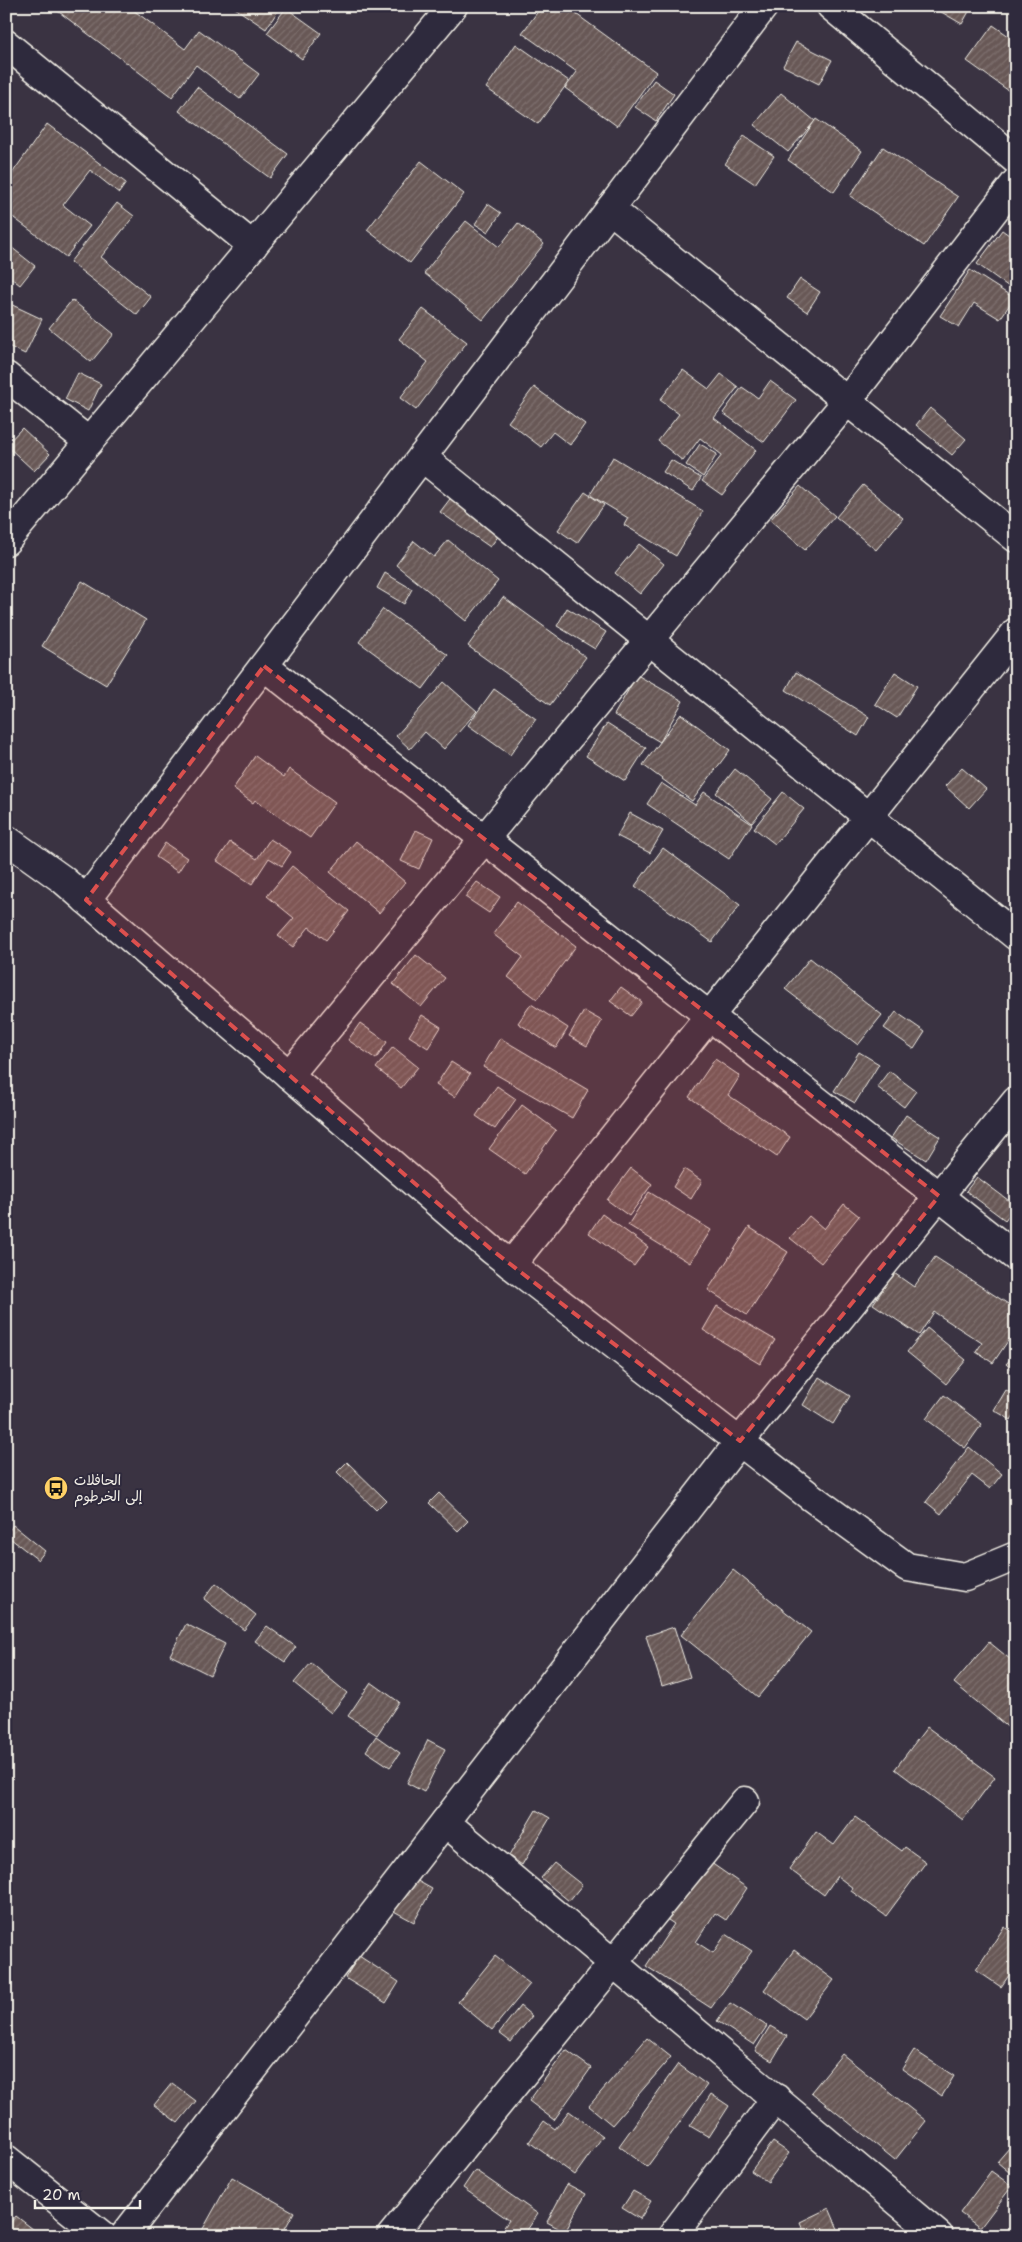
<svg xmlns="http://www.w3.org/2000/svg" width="1022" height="2242" viewBox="0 0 1022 2242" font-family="'Shantell Sans','Playpen Sans Arabic',sans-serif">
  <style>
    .building { fill: url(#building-hatch); stroke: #f4f1e8 }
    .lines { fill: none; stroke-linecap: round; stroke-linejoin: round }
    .minor-casing { stroke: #f4f1e8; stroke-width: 31 }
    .minor { stroke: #2f2a3d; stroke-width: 28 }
    .marked { fill: #dc504e; fill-opacity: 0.2; stroke: #dc504e; stroke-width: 4; stroke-dasharray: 10 6; stroke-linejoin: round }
    .labels { text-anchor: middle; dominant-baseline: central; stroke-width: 4; stroke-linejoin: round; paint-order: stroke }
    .poi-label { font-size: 14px; fill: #f4f1e8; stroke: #2f2a3d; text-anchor: start }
  </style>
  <defs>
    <pattern id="building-hatch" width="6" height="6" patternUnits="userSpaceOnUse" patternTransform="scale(1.25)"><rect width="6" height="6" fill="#685856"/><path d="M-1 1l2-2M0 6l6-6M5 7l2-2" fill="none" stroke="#7e706e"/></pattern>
  </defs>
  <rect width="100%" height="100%" fill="#3a3342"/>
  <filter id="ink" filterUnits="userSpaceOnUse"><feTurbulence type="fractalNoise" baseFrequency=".02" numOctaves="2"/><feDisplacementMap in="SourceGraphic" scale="10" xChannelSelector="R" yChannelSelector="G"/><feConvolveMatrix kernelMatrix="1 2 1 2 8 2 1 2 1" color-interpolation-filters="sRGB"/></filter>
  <g filter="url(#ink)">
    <!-- building -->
    <g class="building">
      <path d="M51,6h77l57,43 14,-19 60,44 -19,25 -44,-34 -24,32z"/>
      <path d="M232,6h49l-15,23z"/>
      <path d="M542,6h23l91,66 -39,54 -52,-38 12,-16 -55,-39z"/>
      <path d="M931,6h41l-10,18z"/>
      <path d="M286,8l35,25 -19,26 -35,-26z"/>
      <path d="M993,25l23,16v55l-49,-35z"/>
      <path d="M796,42l36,18 -13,24 -36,-18z"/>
      <path d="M516,44l53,37 -31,43 -52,-36z"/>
      <path d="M654,80l20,14 -18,27 -21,-14z"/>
      <path d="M197,87l91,67 -18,24 -91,-67z"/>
      <path d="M781,93l34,28 -27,31 -34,-27z"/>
      <path d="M816,119l46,32 -28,41 -46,-32z"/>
      <path d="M47,124l79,59 -7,10 -29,-23 -27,35 27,21 -24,31 -60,-45v-30z"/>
      <path d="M744,136l30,20 -19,28 -30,-20z"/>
      <path d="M883,147l75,50 -34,49 -74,-50z"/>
      <path d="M421,161l43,33 -54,69 -43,-33z"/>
      <path d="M117,203l17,13 -33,41 50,40 -14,18 -67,-53z"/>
      <path d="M488,204l13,9 -13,19 -13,-8z"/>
      <path d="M466,221l33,26 19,-24 26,21 -61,76 -59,-47z"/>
      <path d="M1002,230l14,10v52l-39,-28z"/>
      <path d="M6,243l29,23 -15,19 -14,-11z"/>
      <path d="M970,270l44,28 -14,21 -26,-16 -15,24 -19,-11z"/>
      <path d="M800,279l20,13 -13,20 -20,-14z"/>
      <path d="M72,300l42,34 -23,28 -42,-34z"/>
      <path d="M6,302l36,17 -17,35 -19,-9z"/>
      <path d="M423,309l44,33 -51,68 -16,-12 28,-36 -29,-23z"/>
      <path d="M683,370l26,19 12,-15 17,13 -24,31 42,32 -34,45 -20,-14 20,-26 -22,-17 -17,23 -25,-20 21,-27 -19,-14z"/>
      <path d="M78,373l23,11 -13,27 -23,-12z"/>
      <path d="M770,381l26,19 -32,42 -41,-29 19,-26 16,11z"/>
      <path d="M534,387l51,37 -15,21 -17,-13 -12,15 -33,-25z"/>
      <path d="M930,408l36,31 -14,16 -36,-30z"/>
      <path d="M22,428l28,26 -16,17 -28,-26z"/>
      <path d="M700,444l17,10 -14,23 -17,-12z"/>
      <path d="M613,457l90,54 -27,45 -52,-31 4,-7 -38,-23z"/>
      <path d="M671,460l30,18 -8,13 -30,-19z"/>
      <path d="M863,485l40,33 -27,32 -40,-33z"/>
      <path d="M800,486l35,30 -30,34 -35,-30z"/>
      <path d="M585,492l19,13 -27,38 -19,-13z"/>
      <path d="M453,495l50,35 -13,17 -50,-35z"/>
      <path d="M448,540l50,41 -32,40 -70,-56 18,-24 20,16z"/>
      <path d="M639,544l25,20 -24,30 -25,-21z"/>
      <path d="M385,573l27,16 -8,15 -27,-16z"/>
      <path d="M82,581l64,39 -40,65 -64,-39z"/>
      <path d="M503,597l83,60 -36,48 -82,-59z"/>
      <path d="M567,608l39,24 -11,17 -38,-23z"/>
      <path d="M383,609l65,46 -25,34 -64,-47z"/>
      <path d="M796,672l73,45 -11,19 -72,-46z"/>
      <path d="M895,672l22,14 -20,32 -22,-14z"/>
      <path d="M637,675l46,26 -23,41 -46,-27z"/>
      <path d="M444,682l33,29 -33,38 -19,-17 -15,17 -14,-13z"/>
      <path d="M494,689l42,30 -26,36 -42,-30z"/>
      <path d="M681,714l49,36 -38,51 -49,-36z"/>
      <path d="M607,723l39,25 -21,33 -39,-25z"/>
      <path d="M255,756l29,21 5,-8 46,33 -25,36 -55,-38 -2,3 -20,-14z"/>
      <path d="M962,768l24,21 -17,19 -24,-22z"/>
      <path d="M735,769l37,30 -20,24 -36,-30z"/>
      <path d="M661,783l34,22 9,-13 48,32 -23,35 -82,-55z"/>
      <path d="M783,792l21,17 -29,35 -21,-16z"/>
      <path d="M630,813l33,18 -13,22 -33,-17z"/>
      <path d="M416,830l17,8 -14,31 -18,-8z"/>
      <path d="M270,839l21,13 -9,14 -13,-8 -17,26 -35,-23 13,-19 27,17z"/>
      <path d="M356,841l49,41 -26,31 -49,-41z"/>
      <path d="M165,843l22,15 -9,14 -22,-15z"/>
      <path d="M663,848l77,57 -28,37 -77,-56z"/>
      <path d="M292,866l57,45 -23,29 -17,-13 -16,20 -15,-11 16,-18 -27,-22z"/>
      <path d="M477,882l23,15 -11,16 -24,-16z"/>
      <path d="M517,902l59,44 -39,53 -29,-22 15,-20 -30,-23z"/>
      <path d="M416,955l29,23 -24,29 -28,-23z"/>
      <path d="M810,958l72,57 -24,30 -73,-56z"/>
      <path d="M621,987l21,15 -11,14 -21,-15z"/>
      <path d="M531,1004l37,24 -12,20 -38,-25z"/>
      <path d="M584,1011l18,10 -15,25 -18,-10z"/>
      <path d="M896,1012l29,20 -11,17 -30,-21z"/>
      <path d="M422,1015l19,12 -13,21 -19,-12z"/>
      <path d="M360,1023l27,19 -11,17 -28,-19z"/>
      <path d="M500,1038l88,52 -16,28 -89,-51z"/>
      <path d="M393,1047l25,20 -17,21 -25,-20z"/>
      <path d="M859,1052l20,12 -24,39 -21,-12z"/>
      <path d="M715,1059l25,17 -12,19 62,42 -13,20 -88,-60z"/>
      <path d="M451,1062l19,12 -15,23 -19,-12z"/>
      <path d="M889,1071l27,20 -12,16 -27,-20z"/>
      <path d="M497,1086l19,13 -21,30 -19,-13z"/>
      <path d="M522,1105l34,25 -31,44 -36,-25z"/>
      <path d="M906,1115l34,22 -14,23 -35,-22z"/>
      <path d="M631,1168l21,16 -23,32 -22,-16z"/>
      <path d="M684,1169l18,12 -11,18 -18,-12z"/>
      <path d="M977,1177l39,29 -11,14 -39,-29z"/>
      <path d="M649,1192l62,38 -21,33 -62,-38z"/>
      <path d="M844,1204l15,12 -38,47 -31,-25 19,-22 15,13z"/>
      <path d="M602,1214l46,33 -14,19 -45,-33z"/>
      <path d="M749,1227l39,25 -41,63 -39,-25z"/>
      <path d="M935,1257l81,52v20l-23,34 -17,-11 6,-9 -48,-31 -15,23 -46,-31 21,-31 20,14z"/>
      <path d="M717,1306l58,34 -15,24 -57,-34z"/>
      <path d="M927,1328l39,32 -20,24 -39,-32z"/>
      <path d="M1016,1353v20l-10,-9z"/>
      <path d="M819,1377l31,19 -17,28 -30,-19z"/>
      <path d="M1006,1390l10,6v16l-5,8 -17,-10z"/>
      <path d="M944,1395l38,29 -17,24 -39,-29z"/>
      <path d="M969,1447l33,27 -12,15 -18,-14 -31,39 -15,-12z"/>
      <path d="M347,1462l39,38 -10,10 -39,-38z"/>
      <path d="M439,1493l29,28 -10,10 -29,-28z"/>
      <path d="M13,1525l32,26 -7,9 -32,-25z"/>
      <path d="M733,1570l78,62 -53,65 -77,-62z"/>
      <path d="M216,1583l40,32 -12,15 -40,-31z"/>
      <path d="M186,1624l39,20 -15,31 -40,-20z"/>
      <path d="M267,1626l29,21 -11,15 -30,-21z"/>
      <path d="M674,1627l16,50 -28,9 -16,-50z"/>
      <path d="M989,1642l27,22v70l-62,-51z"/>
      <path d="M311,1663l36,30 -16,20 -37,-30z"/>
      <path d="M371,1682l28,20 -22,33 -29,-19z"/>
      <path d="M927,1727l68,50 -32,43 -68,-51z"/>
      <path d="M376,1736l24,17 -10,14 -24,-16z"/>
      <path d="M428,1740l17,9 -21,43 -17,-9z"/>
      <path d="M536,1810l14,8 -28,47 -13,-9z"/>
      <path d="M855,1817l47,34 3,-4 21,15 -40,54 -35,-25 2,-3 -16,-12 -13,19 -35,-26 27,-37 18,13z"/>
      <path d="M704,1858l43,30 -21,32 -11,-7 -19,29 17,11 13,-19 26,17 -41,57 -65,-42 28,-42 -9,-6z"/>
      <path d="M554,1863l28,22 -13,16 -28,-23z"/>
      <path d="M396,1869l36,20 -18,33 -37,-20z"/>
      <path d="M1004,1927l12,7v31l-15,22 -25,-17z"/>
      <path d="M794,1950l40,30 -30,39 -40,-29z"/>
      <path d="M359,1956l40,26 -13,21 -41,-25z"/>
      <path d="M495,1956l35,28 -38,46 -34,-28z"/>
      <path d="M730,2003l37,23 -13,19 -37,-24z"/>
      <path d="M520,2006l12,10 -21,26 -12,-9z"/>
      <path d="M770,2026l17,10 -15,25 -17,-10z"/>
      <path d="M647,2038l24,19 -59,68 -23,-19z"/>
      <path d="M566,2050l25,18 -37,52 -25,-19z"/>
      <path d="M914,2050l40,26 -12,20 -40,-27z"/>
      <path d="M842,2054l84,67 -31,39 -84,-68z"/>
      <path d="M678,2064l29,21 -60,82 -28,-21z"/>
      <path d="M172,2083l24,18 -18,22 -24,-18z"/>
      <path d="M711,2094l18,12 -20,31 -19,-11z"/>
      <path d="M569,2111l34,25 -28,39 -46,-33 15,-21 11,8z"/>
      <path d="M1016,2140v38l-19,-16z"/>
      <path d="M773,2142l16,11 -21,29 -17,-11z"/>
      <path d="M475,2170l63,44 -15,22h-25l11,-16 -46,-32z"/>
      <path d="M991,2171l21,15 -32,42 -20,-15z"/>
      <path d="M232,2177l62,35 -13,24h-82z"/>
      <path d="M567,2184l19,10 -21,38 -18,-10z"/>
      <path d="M633,2191l18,10 -11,18 -18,-11z"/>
      <path d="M829,2208l12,28h-35l-6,-14z"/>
      <path d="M16,2216l26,20h-36v-8z"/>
    </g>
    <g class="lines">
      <!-- minor casing -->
      <g class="minor-casing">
        <g id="minor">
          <path d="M831,6l185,154"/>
          <path d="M6,44l247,202"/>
          <path d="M610,209l406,329"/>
          <path d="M6,376l83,66"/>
          <path d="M422,457l594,479"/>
          <path d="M6,541l447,-535"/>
          <path d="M264,666l752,591"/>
          <path d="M6,839l56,40 430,371 319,247 96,70 58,10 51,-21"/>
          <path d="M86,900l678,-894"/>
          <path d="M289,1075l558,-674 169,-219"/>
          <path d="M511,1265l505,-633"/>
          <path d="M445,1822l494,414"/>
          <path d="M6,2159l97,77"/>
          <path d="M124,2236l616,-795 276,-340"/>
          <path d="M391,2236l354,-435"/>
          <path d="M672,2236l104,-138"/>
        </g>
      </g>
      <!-- minor -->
      <use href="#minor" class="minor"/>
    </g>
  </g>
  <!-- marked area -->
  <path class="marked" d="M264,666l675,530 -199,245 -248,-191 -406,-350z"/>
  <!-- icons -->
  <defs>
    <g id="bus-disc" transform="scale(1.25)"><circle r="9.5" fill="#ffd166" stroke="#2f2a3d"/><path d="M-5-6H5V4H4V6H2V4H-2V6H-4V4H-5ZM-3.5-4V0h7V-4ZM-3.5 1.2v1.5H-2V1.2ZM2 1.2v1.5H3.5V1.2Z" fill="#111"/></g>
  </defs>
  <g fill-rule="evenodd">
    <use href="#bus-disc" x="56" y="1488"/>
  </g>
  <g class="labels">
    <!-- poi labels -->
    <g class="poi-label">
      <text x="74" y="1480">الحافلات<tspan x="74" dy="16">إلى الخرطوم</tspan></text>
    </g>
  </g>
  <!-- margin -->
  <rect width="1022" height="2242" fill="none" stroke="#2f2a3d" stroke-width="25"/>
  <rect x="12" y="12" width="997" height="2217" fill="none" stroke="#f4f1e8" stroke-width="2" filter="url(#ink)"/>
  <!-- scale -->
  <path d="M35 2200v8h105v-8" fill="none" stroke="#f4f1e8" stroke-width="2.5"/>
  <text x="42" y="2200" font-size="15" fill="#f4f1e8" stroke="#2f2a3d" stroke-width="4" paint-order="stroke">20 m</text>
</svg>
